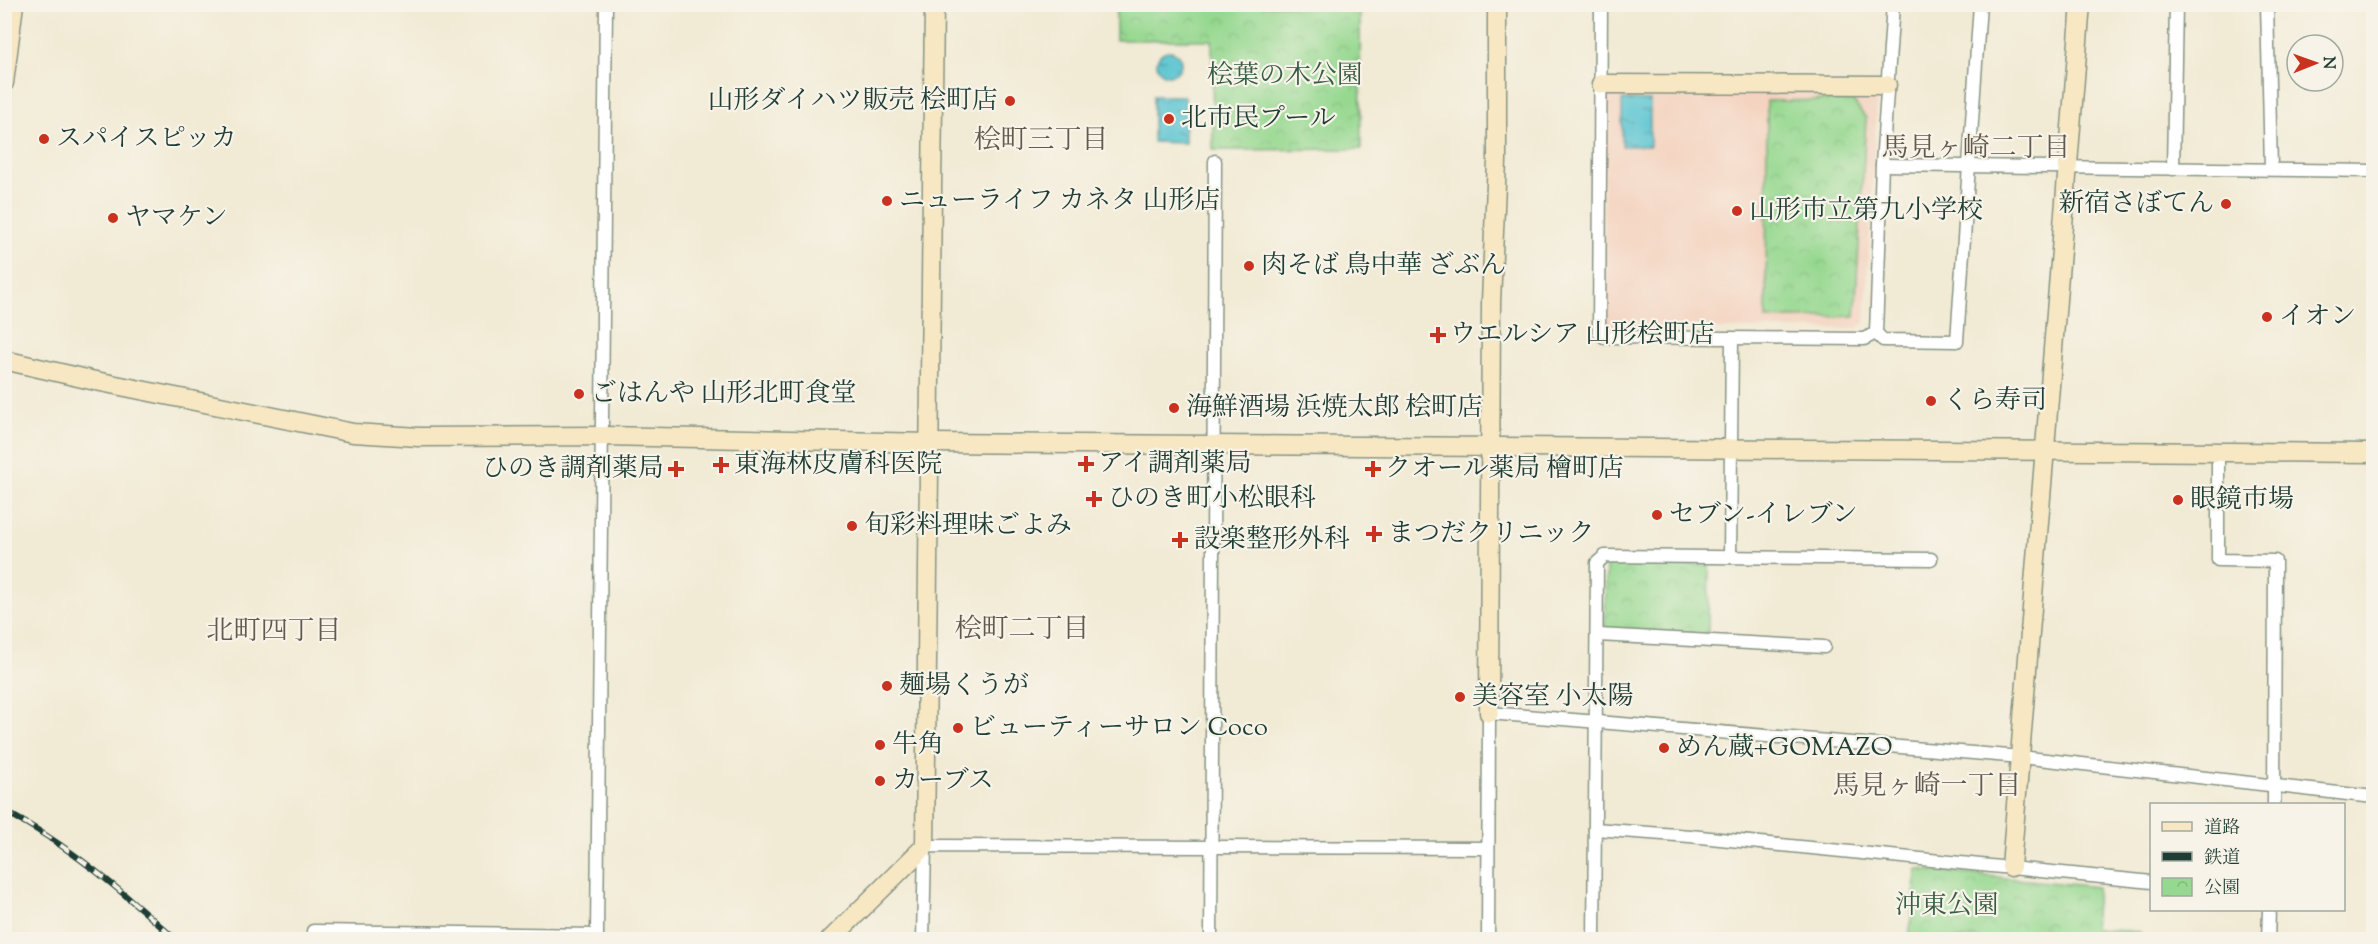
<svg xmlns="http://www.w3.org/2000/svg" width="2378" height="944" viewBox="0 0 2378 944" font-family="'Sorts Mill Goudy','Noto Serif JP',serif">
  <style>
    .built { fill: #f4d3c0 }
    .park { fill: url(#park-crowns); stroke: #5a8a62; stroke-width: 1.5 }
    .water { fill: url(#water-ripples); stroke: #3c8082; stroke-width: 1.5 }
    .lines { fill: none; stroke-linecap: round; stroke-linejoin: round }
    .street-casing { stroke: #889484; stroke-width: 15 }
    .secondary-casing { stroke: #889484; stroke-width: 21 }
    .street { stroke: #fff; stroke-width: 12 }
    .secondary { stroke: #f7e8c3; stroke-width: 18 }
    .rail-casing { stroke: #1f3d34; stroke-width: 6 }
    .rail { stroke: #f7f3e8; stroke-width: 4; stroke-dasharray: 11; stroke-linecap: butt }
    .poi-dot { fill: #c8321e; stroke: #f7f3e8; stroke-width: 2 }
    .labels { text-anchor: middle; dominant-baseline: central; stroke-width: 4.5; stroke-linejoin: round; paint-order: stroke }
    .park-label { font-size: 26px; fill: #375c46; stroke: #f7f3e8 }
    .poi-label { font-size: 26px; fill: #1f3d34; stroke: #f7f3e8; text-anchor: start }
    .neighbourhood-label { font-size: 27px; fill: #635a4e; stroke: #f7f3e8 }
  </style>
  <defs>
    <pattern id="park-crowns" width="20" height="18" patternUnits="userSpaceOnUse" patternTransform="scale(1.5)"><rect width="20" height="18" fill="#95d88f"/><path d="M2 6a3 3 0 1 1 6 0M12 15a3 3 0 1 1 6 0" fill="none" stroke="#80ba7c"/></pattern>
    <pattern id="water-ripples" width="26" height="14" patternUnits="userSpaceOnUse" patternTransform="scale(1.5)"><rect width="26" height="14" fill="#58c4d1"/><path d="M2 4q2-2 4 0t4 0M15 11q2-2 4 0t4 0" fill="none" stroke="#48a0aa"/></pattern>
  </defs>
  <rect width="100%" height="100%" fill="#f7f3e8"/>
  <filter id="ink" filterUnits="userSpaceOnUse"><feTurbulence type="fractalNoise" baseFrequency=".0167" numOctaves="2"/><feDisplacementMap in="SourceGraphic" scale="12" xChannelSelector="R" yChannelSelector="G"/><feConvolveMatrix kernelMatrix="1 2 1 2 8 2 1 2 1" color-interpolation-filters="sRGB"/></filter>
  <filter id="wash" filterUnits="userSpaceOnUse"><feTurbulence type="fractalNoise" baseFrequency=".008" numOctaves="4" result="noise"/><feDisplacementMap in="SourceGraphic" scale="24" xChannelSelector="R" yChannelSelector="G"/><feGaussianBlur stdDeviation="1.35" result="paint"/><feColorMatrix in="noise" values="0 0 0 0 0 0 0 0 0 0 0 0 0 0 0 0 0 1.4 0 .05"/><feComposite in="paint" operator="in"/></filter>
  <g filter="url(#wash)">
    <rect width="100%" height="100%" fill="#f1ead4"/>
    <!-- built -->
    <path class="built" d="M1867,89l10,12 -12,221 -8,7h-247l-8,-8 3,-222 8,-8z"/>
    <!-- park -->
    <g class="park">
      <path d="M1116,5h244l1,144 -148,1 -1,-110h-96z"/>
      <path d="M1852,100l14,18 -11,198 -89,3 1,-218z"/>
      <path d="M1606,564l103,1 -1,69 -103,-5z"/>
      <path d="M1917,869l180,18 -3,42 46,3v7h-231z"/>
    </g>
    <!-- water -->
    <g class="water">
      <circle cx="1169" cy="63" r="12"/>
      <path d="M1153,96h32v47l-32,-1z"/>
      <path d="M1622,100l28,1v45h-28z"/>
    </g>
  </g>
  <g filter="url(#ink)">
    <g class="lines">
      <!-- street casing -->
      <g class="street-casing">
        <g id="street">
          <path d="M1601,4l-2,328 5,5 260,2 12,-6 6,-168 11,-161"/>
          <path d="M2267,4l4,164"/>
          <path d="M1882,165l492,6"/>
          <path d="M2173,169l3,-165"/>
          <path d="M1876,333l7,7 74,1 23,-337"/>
          <path d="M2218,451v109l57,1 -1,243"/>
          <path d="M1730,557l2,-218"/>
          <path d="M1598,635l226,12"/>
          <path d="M1595,829l95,7 462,46"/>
          <path d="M313,931l284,4 9,-931"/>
          <path d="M923,940l2,-94 563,2"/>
          <path d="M1211,940l4,-779"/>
          <path d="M1488,940l1,-227 532,44 353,40"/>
          <path d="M1594,940l3,-377 8,-7 326,3"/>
          <path d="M2268,940l1,-30"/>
        </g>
      </g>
      <!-- secondary casing -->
      <g class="secondary-casing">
        <g id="secondary">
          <path d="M4,83l10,-79"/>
          <path d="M1601,84l286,1"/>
          <path d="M4,360l87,20 262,53 66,4 185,-1 326,7 1444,10"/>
          <path d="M1489,713l2,-411 6,-141v-157"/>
          <path d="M2011,867l70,-863"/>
          <path d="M830,940l95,-94 9,-842"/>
        </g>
      </g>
      <!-- street -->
      <use href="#street" class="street"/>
      <!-- secondary -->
      <use href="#secondary" class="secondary"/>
      <!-- rail casing -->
      <g class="rail-casing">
        <path id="rail" d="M4,811c64,33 119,81 172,129"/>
      </g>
      <!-- rail -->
      <use href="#rail" class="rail"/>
    </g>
  </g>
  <!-- markers -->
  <g class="poi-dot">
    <circle cx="1010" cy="101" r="6"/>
    <circle cx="1169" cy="119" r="6"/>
    <circle cx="44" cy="139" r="6"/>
    <circle cx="887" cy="201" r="6"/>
    <circle cx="2226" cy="204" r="6"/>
    <circle cx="1737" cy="211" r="6"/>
    <circle cx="113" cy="218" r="6"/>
    <circle cx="1249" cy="266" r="6"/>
    <circle cx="2267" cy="317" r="6"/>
    <path d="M1435 326h6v6h6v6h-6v6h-6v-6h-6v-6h6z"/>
    <circle cx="579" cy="394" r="6"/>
    <circle cx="1931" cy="401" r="6"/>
    <circle cx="1174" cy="408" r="6"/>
    <path d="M1083 455h6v6h6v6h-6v6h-6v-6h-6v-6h6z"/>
    <path d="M718 456h6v6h6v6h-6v6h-6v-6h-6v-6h6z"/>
    <path d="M673 460h6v6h6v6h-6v6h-6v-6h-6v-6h6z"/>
    <path d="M1370 460h6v6h6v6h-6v6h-6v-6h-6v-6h6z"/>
    <path d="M1091 490h6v6h6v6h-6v6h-6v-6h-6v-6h6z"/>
    <circle cx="2178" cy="500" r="6"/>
    <circle cx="1657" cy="515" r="6"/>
    <circle cx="852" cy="526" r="6"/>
    <path d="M1371 525h6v6h6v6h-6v6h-6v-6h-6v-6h6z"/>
    <path d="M1177 531h6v6h6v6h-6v6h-6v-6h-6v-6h6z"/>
    <circle cx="887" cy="686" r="6"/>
    <circle cx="1460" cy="697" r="6"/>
    <circle cx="958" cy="728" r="6"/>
    <circle cx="880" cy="745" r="6"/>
    <circle cx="1664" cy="748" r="6"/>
    <circle cx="880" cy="781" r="6"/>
  </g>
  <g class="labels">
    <!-- park labels -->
    <g class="park-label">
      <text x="1285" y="76">桧葉の木公園</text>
      <text x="1947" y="906">沖東公園</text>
    </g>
    <!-- poi labels -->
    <g class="poi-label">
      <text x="998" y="101" text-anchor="end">山形ダイハツ販売 桧町店</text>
      <text x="1181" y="119">北市民プール</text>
      <text x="56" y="139">スパイスピッカ</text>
      <text x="899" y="201">ニューライフ カネタ 山形店</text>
      <text x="2214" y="204" text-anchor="end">新宿さぼてん</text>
      <text x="1749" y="211">山形市立第九小学校</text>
      <text x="125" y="218">ヤマケン</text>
      <text x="1261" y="266">肉そば 鳥中華 ざぶん</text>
      <text x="2279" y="317">イオン</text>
      <text x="1450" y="335">ウエルシア 山形桧町店</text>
      <text x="591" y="394">ごはんや 山形北町食堂</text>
      <text x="1943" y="401">くら寿司</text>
      <text x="1186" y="408">海鮮酒場 浜焼太郎 桧町店</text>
      <text x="1098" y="464">アイ調剤薬局</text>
      <text x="734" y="465">東海林皮膚科医院</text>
      <text x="664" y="469" text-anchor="end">ひのき調剤薬局</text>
      <text x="1385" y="469">クオール薬局 檜町店</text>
      <text x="1108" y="499">ひのき町小松眼科</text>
      <text x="2190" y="500">眼鏡市場</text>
      <text x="1669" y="515">セブン-イレブン</text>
      <text x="864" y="526">旬彩料理味ごよみ</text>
      <text x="1388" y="534">まつだクリニック</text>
      <text x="1194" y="540">設楽整形外科</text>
      <text x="899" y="686">麺場くうが</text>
      <text x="1472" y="697">美容室 小太陽</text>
      <text x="970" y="728">ビューティーサロン Coco</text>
      <text x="892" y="745">牛角</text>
      <text x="1676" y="748">めん蔵+GOMAZO</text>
      <text x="892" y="781">カーブス</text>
    </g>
    <!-- neighbourhood labels -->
    <g class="neighbourhood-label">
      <text x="1041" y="141">桧町三丁目</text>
      <text x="1976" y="149">馬見ヶ崎二丁目</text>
      <text x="1022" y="630">桧町二丁目</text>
      <text x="274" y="632">北町四丁目</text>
      <text x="1927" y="787">馬見ヶ崎一丁目</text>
    </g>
  </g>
  <!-- margin -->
  <rect width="2378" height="944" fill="none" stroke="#f7f3e8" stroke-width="24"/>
  <!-- legend -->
  <rect x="2150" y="803" width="195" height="108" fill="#f7f3e8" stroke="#a1aaa0" stroke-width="1.5"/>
  <rect x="2162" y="822" width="30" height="9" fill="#f7e8c3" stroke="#a1aaa0" stroke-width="1.5"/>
  <text x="2204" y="833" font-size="18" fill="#1f3d34">道路</text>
  <rect x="2162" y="852" width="30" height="9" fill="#1f3d34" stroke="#a1aaa0" stroke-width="1.5"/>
  <text x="2204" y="863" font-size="18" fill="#1f3d34">鉄道</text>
  <rect x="2162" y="878" width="30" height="18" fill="url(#park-crowns)" stroke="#a1aaa0" stroke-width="1.5"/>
  <text x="2204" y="893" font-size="18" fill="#1f3d34">公園</text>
  <!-- north arrow -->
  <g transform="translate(2315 63) rotate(89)"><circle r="28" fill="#f7f3e8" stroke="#a1aaa0" stroke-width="1.5"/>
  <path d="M0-4.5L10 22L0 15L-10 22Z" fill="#c8321e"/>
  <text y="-9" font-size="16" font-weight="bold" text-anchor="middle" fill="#1f3d34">N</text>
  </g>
</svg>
